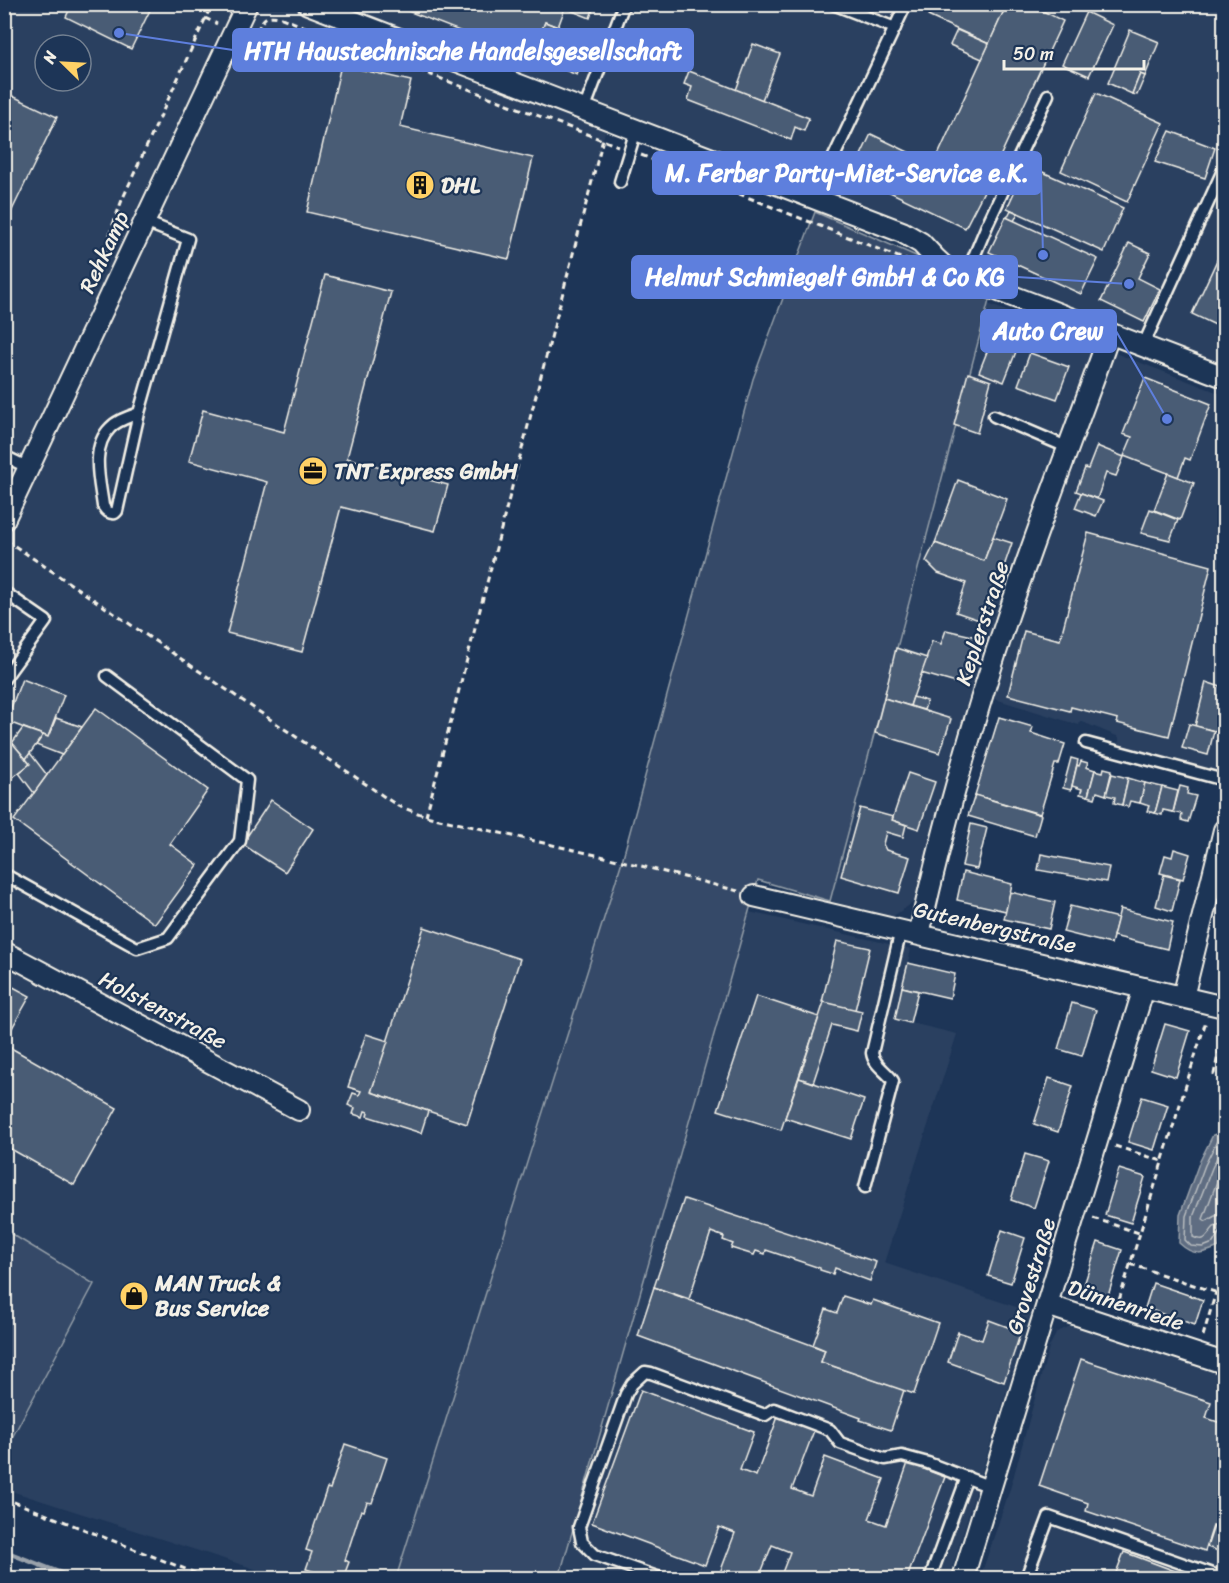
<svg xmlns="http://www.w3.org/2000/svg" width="1229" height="1583" viewBox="0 0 1229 1583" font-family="Sriracha,sans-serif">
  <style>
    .built { fill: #2a4060; fill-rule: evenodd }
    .green { fill: #354a67; stroke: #949ea8; stroke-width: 1.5 }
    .water { fill: #5e6d82; stroke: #9aa2ab; stroke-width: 1.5 }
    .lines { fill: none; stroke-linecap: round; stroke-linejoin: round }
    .shore { stroke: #b8bcbf; stroke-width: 1.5 }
    .stream { stroke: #9aa2ab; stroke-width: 5 }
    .building { fill: #485b74; stroke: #f4f1e8; stroke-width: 1.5 }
    .service-casing { stroke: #f4f1e8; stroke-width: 15 }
    .minor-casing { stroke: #f4f1e8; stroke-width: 24 }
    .path { stroke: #f4f1e8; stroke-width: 3; stroke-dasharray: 6 4.5; stroke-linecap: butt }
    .service { stroke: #1d3557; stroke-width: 10 }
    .minor { stroke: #1d3557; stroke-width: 20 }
    .labels { text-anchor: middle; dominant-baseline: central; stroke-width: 4.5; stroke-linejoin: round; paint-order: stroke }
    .poi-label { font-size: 22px; font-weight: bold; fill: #f4f1e8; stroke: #1d3557; text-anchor: start }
    .street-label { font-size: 22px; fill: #f4f1e8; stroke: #1d3557 }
    .leader { fill: none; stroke: #5e7fdd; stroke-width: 2 }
    .callout-dot { fill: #5e7fdd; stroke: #1d3557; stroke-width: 2 }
    .callout { fill: #5e7fdd; stroke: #5e7fdd; stroke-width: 2 }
    .callout-label { font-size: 24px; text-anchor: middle; font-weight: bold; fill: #fff }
  </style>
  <rect width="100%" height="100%" fill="#1d3557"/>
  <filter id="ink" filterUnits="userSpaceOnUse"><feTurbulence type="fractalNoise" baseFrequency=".0167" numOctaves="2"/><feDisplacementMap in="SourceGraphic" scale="12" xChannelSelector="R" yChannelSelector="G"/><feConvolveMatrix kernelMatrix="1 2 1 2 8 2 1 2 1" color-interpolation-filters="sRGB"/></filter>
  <g filter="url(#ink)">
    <!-- built -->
    <g class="built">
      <path d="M5,5h1219v372l-232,-88 -71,-46 -313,-123 -182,696 196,45 -226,717h-118l-26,-10 -247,-79v-38l89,-167 -89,-54zM45,45h36v36h-36z"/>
      <path d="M988,304l236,91v369l-9,6 -96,-26v-7l-39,-16 -1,4 -84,-26 -24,-9 -57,212 -22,15 -62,-16z"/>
      <path d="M749,912l162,37 -16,70 62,15 -73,229 147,49 -82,266h-390z"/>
      <path d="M1073,1325l151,50v203h-244l31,-92 38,-139 8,-15z"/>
    </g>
    <!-- green -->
    <g class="green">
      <path d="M815,212l115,50 61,31 -161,608 -72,-21 -199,698h-163l226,-717 131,-482z"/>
      <path d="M5,1230l89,54 -89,167z"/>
    </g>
    <!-- water -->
    <path class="water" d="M1224,1132v97l-5,18c-17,7 -25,10 -40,-4l1,-28 19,-52 14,-28z"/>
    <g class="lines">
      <!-- shore -->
      <g class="shore">
        <path d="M1224,1138l-7,3 -12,24 -19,51 -1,24 6,6 12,1 10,-4 6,-10 5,-2"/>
        <path d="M1224,1146l-2,1 -10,21 -19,49v20c13,7 14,-3 21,-10l10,-3"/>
        <path d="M1224,1163l-21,56 3,2 9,-5 9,-1"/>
      </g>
      <!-- stream -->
      <path class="stream" d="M4,1551l69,27"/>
    </g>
    <!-- building -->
    <g class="building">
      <path d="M72,4h81l-22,45 -65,-32z"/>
      <path d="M390,4h205l-5,14 -25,-10 -7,19 -13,-5 -13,37z"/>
      <path d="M933,4h74l-18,40 -61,-28z"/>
      <path d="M1007,4h22l34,17 -78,168 -51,-25z"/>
      <path d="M1086,12l27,13 -24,51 -27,-12z"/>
      <path d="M545,22l46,18 -14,35 -45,-18z"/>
      <path d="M957,30l32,14 -7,15 -32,-14z"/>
      <path d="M1130,30l29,12 -14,34 -5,-2 -8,20 -24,-11z"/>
      <path d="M753,44l27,10 -18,46 -26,-10z"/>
      <path d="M341,65l70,16 -11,46 133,31 -24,101 -202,-47z"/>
      <path d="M689,71l120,47 -5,13 -9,-4 -4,13 -103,-40 4,-13 -8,-3z"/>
      <path d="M1140,74l5,2 -8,19 -5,-1z"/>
      <path d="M4,92l53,25 -53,110z"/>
      <path d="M1096,93l67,30 -36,79 -66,-31z"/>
      <path d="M1170,131l45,17 -10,30 -50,-16z"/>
      <path d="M871,134l114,55 -20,39 -113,-54z"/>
      <path d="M1027,165l96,43 -19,44 -97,-44z"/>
      <path d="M1011,210l7,3 -4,8 -7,-3z"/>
      <path d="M1006,217l92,42 -17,35 -92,-42z"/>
      <path d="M1129,243l21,10 -12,25 22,11 -16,33 -43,-21z"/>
      <path d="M1224,245v84l-32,-15z"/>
      <path d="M325,275l66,17 -44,166 101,27 -13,46 -94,-24 -39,145 -75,-19 40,-151 -78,-21 14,-51 81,22z"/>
      <path d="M996,329l25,10 -17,43 -25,-10z"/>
      <path d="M1030,353l39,14 -12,32 -39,-14z"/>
      <path d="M968,373l23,8 -14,52 -23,-8z"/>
      <path d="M1145,378l66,26 -21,56 -5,-2 -7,19 -54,-21 8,-19 -9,-3z"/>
      <path d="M1097,446l27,11 -8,19 -10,-3 -9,26 -21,-8 9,-23 3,1z"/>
      <path d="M1168,473l26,10 -14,37 -26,-10z"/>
      <path d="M958,480l49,19 -23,62 -49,-18z"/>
      <path d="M1081,493l22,8 -7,15 -21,-8z"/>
      <path d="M1150,509l28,11 -8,20 -29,-7z"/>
      <path d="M1088,533l123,33 -42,170 -52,-13 1,-4 -35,-9 -12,-3 -1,4 -62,-16 16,-64 36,9z"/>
      <path d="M993,537l19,6 -27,79 -29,-10 10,-29 -28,-10 -12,-12 9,-18 49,18z"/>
      <path d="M946,630l31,7 -14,48 -42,-12 11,-32 9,3z"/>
      <path d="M896,648l31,10 -17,48 -26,-8z"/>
      <path d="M22,679l42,16 -16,42 -42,-16z"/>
      <path d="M1206,682l18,6v23l-5,21 -24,-6z"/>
      <path d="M913,697l14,4 -3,9 -14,-4z"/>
      <path d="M884,698l67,21 -11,34 -65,-20z"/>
      <path d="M96,708l112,82 -38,54 28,21 -43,59 -141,-104z"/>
      <path d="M999,717l34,10 -2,6 34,11 -6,20h-4l-15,50 -65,-19z"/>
      <path d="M56,718l26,9 -20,28 -26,-10 7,-10 5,2z"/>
      <path d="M1189,724l25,7 -6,24 -26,-7z"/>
      <path d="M23,728l20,7 -17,24 -14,-16z"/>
      <path d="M4,733l26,31 -26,20z"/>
      <path d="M30,753l17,22 -13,18 -15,-20 11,-9 -4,-5z"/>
      <path d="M1071,758l7,2 -7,30 -8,-2z"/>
      <path d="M1081,761l7,2 -2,4 9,3 -7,26 -8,-2 2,-5 -10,-3 5,-21 2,1z"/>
      <path d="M1104,768l8,2 -6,25 -9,-3 -2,6 -7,-2 7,-26 8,2z"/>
      <path d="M908,773l27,9 -16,47 -27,-9z"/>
      <path d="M1112,774l16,4 -6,27 -8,-2 1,-6 -9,-2z"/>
      <path d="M1128,778l17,5 -5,20 -10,-2 -2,6 -6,-2z"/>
      <path d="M1145,783l17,4 -7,26 -8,-2 2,-5 -9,-3z"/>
      <path d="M1180,786l8,2 -1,6 9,2 -8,26 -7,-2 1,-6 -9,-2z"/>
      <path d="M1162,787l16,4 -5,21 -10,-2 -1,5 -7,-2z"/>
      <path d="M975,795l66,20 -6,21 -67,-20z"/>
      <path d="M271,800l42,29 -28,43 -43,-28z"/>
      <path d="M860,808l33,9 -1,3 14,5 -3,12 -17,-5 -3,12 3,6 24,7 -11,36 -58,-17z"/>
      <path d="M971,824l16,4 -10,41 -15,-3z"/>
      <path d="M1174,849l16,5 -7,25 -23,-6 5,-18 7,2z"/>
      <path d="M1041,854l68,13 -3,15 -68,-12z"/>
      <path d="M963,872l49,12 -6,27 -49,-11z"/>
      <path d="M1164,875l16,4 -8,32 -16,-5z"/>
      <path d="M1010,892l45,10 -6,27 -45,-10z"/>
      <path d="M1070,906l48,12 -7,26 -48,-12z"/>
      <path d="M1120,909l53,13 -6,27 -54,-13z"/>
      <path d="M424,927l96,32 -53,165 -96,-32z"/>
      <path d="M837,941l33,7 -15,62 -33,-8z"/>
      <path d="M908,963l47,11 -5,24 -48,-11z"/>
      <path d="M4,982l26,14 -18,32 -8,-4z"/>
      <path d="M902,987l16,4 -8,32 -15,-4z"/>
      <path d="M756,996l63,21 -38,113 -63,-20z"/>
      <path d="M824,1002l38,9 -5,20 -25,-6 -19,58 -14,-5z"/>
      <path d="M1072,1003l24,7 -14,46 -24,-7z"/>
      <path d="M1165,1024l25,7 -14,46 -25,-8z"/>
      <path d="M366,1034l22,7 -17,51 57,19 -7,22 -54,-17 1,-4 -3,-1 -2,6 -10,-3 2,-6 -7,-3 5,-12 6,2 2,-4 -13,-4z"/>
      <path d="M4,1044l113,64 -43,77 -70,-40z"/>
      <path d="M799,1078l65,22 -13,39 -66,-21z"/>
      <path d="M1049,1078l24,8 -15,46 -24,-8z"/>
      <path d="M1142,1097l26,8 -14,45 -26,-8z"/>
      <path d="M1025,1154l24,7 -15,47 -23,-8z"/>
      <path d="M1119,1169l26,8 -14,46 -26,-8z"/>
      <path d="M684,1199l192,63 -6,19 -35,-13 -2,6 -13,-4v-2l-54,-18 -1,4 -9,-3 -2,4 -23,-7 2,-4 -10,-4 1,-3 -13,-5 -22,67 -35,-12z"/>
      <path d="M1002,1230l23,8 -14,45 -23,-7z"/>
      <path d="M1098,1242l24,8 -14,46 -25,-8z"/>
      <path d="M1153,1283l50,17 -8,25 -50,-17z"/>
      <path d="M654,1287l171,63 -4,12 83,28 -13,40 -31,-10 1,-2 -223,-82z"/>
      <path d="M843,1296l28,9 2,-5 65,23 -24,71 -93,-32 4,-12 -12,-5 13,-36 11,4z"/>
      <path d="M989,1320l32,12 -17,50 -56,-20 10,-30 24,8z"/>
      <path d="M1081,1359l130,43 -5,16 18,6v105l-11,-3 -8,25 -119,-40 2,-8 -49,-17z"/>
      <path d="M641,1390l113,42 -14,38 16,6 23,-62 36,14 -23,61 19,7 14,-39 59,22 -15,40 17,6 22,-62 37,14 -38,101h-49l-9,-3 -2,3h-67l10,-26 -18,-7 -13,33h-41l17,-45 -16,-6 -14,38 -113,-42z"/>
      <path d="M345,1444l42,14 -15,45 -5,-1 -3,9 -3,-1 -16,50 4,2 -6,16h-9l-28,-9 6,-17 -6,-2 21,-62 3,1z"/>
      <path d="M1214,1526l10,3v24l-17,-6z"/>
      <path d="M1124,1552l70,26h-80z"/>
    </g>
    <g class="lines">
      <!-- service casing -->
      <g class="service-casing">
        <g id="service">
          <path d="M833,4l62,24"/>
          <path d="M584,110l40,-106"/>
          <path d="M620,182l16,-52"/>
          <path d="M814,199l92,-195"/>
          <path d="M965,278l23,-55 60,-128"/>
          <path d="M1143,346l81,-178"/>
          <path d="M139,413l-22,98 -2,2c-6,1 -9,-2 -12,-7 -3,-24 -13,-58 7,-78 7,-8 19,-11 29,-15l49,-174 -43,-17"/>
          <path d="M994,416l75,32"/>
          <path d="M4,456l25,12"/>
          <path d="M4,592l42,29 -42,58"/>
          <path d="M1086,743l138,37"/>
          <path d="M4,874l133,74 31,-10 72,-97 7,-61 -140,-104"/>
          <path d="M865,1187l28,-106c-6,-10 -19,-15 -21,-28l29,-123"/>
          <path d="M660,1578l-65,-23 -13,-13 -3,-15 47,-133 6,-10 13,-12 6,1 114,42 9,-6 56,21 10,13 45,16 17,-3 26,7 63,24"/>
          <path d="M930,1578l37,-101"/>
          <path d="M1026,1578l23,-61 175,61"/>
        </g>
      </g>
      <!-- minor casing -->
      <g class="minor-casing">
        <g id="minor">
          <path d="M308,4l594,228 19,11 14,15 13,12 17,8 259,99"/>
          <path d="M4,520l243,-516"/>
          <path d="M754,896l470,111"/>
          <path d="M919,934c24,-106 53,-212 88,-315 32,-96 69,-190 103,-286"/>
          <path d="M4,952l295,158"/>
          <path d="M1183,997l41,-167"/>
          <path d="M1047,1305l177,58"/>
          <path d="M963,1578l181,-590"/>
        </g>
      </g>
      <!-- path -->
      <g class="path">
        <path d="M205,18l12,6"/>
        <path d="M257,31c6,-12 8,-17 22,-14l339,129"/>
        <path d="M641,155l270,107"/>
        <path d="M105,256l6,-26 11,-30 90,-196"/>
        <path d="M6,540l392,266 28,10 196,45 116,30"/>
        <path d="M426,816l177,-677"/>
        <path d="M1224,1028l-10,46 10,2"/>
        <path d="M1115,1146l47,15"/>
        <path d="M1093,1218l46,15"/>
        <path d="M1130,1264l94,31"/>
        <path d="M1116,1310l90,-289"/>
        <path d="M1203,1336l13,-44"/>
        <path d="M4,1498l204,80"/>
      </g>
      <!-- service -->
      <use href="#service" class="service"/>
      <!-- minor -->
      <use href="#minor" class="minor"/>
    </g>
  </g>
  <!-- icons -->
  <defs>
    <g id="building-disc" transform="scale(1.5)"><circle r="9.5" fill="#ffd166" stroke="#1d3557"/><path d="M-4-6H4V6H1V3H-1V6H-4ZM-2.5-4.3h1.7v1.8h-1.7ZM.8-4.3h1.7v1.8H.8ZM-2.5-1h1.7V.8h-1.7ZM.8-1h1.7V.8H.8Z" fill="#111"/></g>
    <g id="office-disc" transform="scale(1.5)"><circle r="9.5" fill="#ffd166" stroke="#1d3557"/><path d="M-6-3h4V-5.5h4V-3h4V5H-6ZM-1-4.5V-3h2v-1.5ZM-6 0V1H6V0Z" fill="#111"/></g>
    <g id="shop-disc" transform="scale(1.5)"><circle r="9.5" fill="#ffd166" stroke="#1d3557"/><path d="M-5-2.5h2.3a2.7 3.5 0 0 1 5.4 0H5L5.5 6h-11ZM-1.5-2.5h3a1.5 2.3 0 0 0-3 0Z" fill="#111"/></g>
  </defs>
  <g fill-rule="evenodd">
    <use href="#building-disc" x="420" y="185"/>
    <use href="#office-disc" x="313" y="471"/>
    <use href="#shop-disc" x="134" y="1296"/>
  </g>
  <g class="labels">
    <!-- poi labels -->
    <g class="poi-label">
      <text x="441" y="185">DHL</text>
      <text x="334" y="471">TNT Express GmbH</text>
      <text x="155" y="1283">MAN Truck &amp;<tspan x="155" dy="25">Bus Service</tspan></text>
    </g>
    <!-- street labels -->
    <g class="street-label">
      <text transform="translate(104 252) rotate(-65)">Rehkamp</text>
      <text transform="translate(982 623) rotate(-72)">Keplerstraße</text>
      <text transform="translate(995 927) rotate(13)">Gutenbergstraße</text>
      <text transform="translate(163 1010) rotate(28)">Holstenstraße</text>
      <text transform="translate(1031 1276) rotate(-73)">Grovestraße</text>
      <text transform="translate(1126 1305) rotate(18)">Dünnenriede</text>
    </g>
  </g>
  <!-- callouts -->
  <path class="leader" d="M119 33L233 50M1043 255L1041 173M1129 284L1017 277M1167 419L1116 331"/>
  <g class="callout-dot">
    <circle cx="119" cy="33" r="6"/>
    <circle cx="1043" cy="255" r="6"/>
    <circle cx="1129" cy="284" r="6"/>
    <circle cx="1167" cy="419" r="6"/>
  </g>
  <g class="callout">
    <rect x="233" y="29" width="460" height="42" rx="6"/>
    <rect x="653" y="152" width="388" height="42" rx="6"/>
    <rect x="632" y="256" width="385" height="42" rx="6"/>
    <rect x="981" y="310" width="135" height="42" rx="6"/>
  </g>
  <g class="callout-label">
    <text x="463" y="59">HTH Haustechnische Handelsgesellschaft</text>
    <text x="847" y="181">M. Ferber Party-Miet-Service e.K.</text>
    <text x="825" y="285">Helmut Schmiegelt GmbH &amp; Co KG</text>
    <text x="1048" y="339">Auto Crew</text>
  </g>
  <!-- margin -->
  <rect width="1229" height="1583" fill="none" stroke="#1d3557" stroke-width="24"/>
  <rect x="12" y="12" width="1205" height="1559" fill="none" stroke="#f4f1e8" stroke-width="2" filter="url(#ink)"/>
  <!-- north arrow -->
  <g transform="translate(63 63) rotate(294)"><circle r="28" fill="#1d3557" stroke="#738091" stroke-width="1.5"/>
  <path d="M0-4.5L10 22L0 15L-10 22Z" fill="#ffd166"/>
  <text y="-9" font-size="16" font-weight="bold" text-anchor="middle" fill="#f4f1e8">N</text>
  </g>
  <!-- scale -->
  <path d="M1004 60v9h140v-9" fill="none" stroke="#f4f1e8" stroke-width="3"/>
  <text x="1013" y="60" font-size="18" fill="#f4f1e8" stroke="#1d3557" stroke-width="4.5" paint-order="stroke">50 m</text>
</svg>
